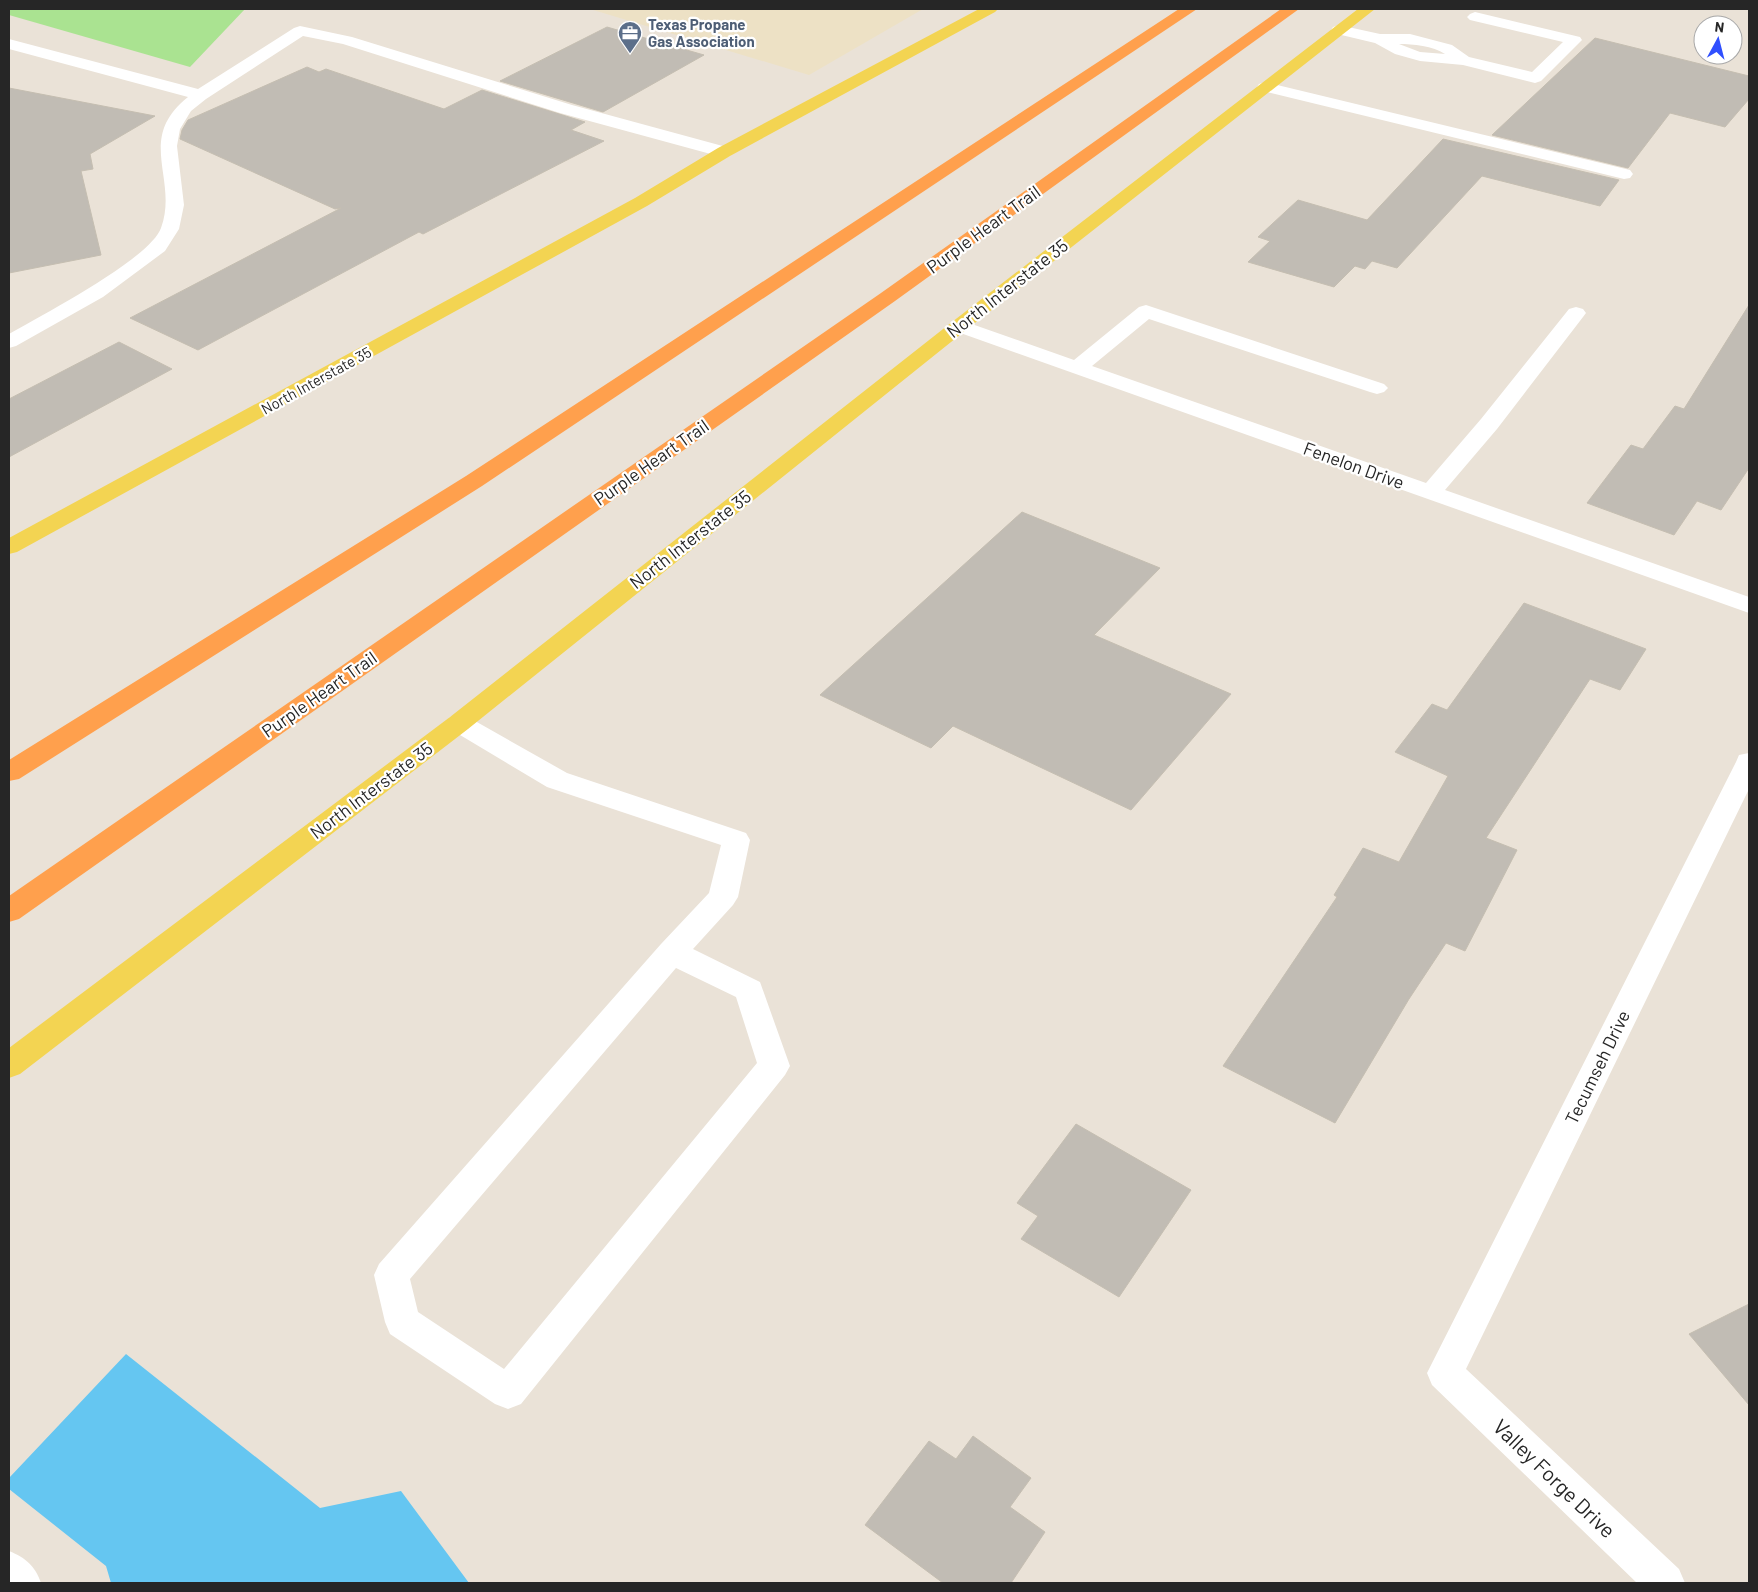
<svg xmlns="http://www.w3.org/2000/svg" width="1758" height="1592" viewBox="0 0 1758 1592" font-family="Barlow,sans-serif">
  <style>
    .education { fill: #ede1c5 }
    .green { fill: #aae391 }
    .water { fill: #65c6f1 }
    .building { fill: #c1bcb4; stroke: #c5beb1 }
    .lines { fill: none; stroke-linecap: round; stroke-linejoin: round }
    .minor { fill: #fff; fill-rule: evenodd }
    .major { fill: #f3d452; fill-rule: evenodd }
    .highway { fill: #ffa04d; fill-rule: evenodd }
    .labels { text-anchor: middle; dominant-baseline: central; stroke-width: 4.5; stroke-linejoin: round; paint-order: stroke }
    .far-service-label { font-size: 15px; font-weight: bold; fill: #4e5e75; stroke: #fff; text-anchor: start }
    .far-street-label { font-size: 15px; fill: #262626; stroke: #fff }
    .street-label { font-size: 18px; fill: #262626; stroke: #fff }
    .near-street-label { font-size: 21px; fill: #262626; stroke: #fff }
  </style>
  <rect width="100%" height="100%" fill="#eae2d7"/>
  <!-- education -->
  <path class="education" d="M590,9h333l-114,66z"/>
  <!-- green -->
  <path class="green" d="M9,9h236l-55,58 -181,-52z"/>
  <!-- water -->
  <path class="water" d="M126,1354l194,154 81,-17 68,92h-358l-5,-17 -97,-77v-11z"/>
  <!-- building -->
  <g class="building">
    <path d="M607,27l97,28 -101,57 -103,-31z"/>
    <path d="M1595,38l154,38v23l-24,28 -55,-14 -42,55 -136,-33z"/>
    <path d="M307,67l12,5 7,-3 118,40 38,-19 103,32 -14,8 33,11 -181,93 -4,-2 -221,118 -68,-32 211,-110 -6,1 -155,-70 2,-9 6,-10z"/>
    <path d="M9,88l146,28 -65,38 3,15 -12,2 20,84 -92,18z"/>
    <path d="M1443,139l176,41 -19,26 -118,-30 -85,92 -25,-7 -7,8 -10,-3 -21,21 -86,-25 22,-21 -12,-4 40,-37 69,20z"/>
    <path d="M1749,305v163l-28,42 -24,-9 -23,34 -87,-32 44,-58 12,4 32,-43 9,3z"/>
    <path d="M119,342l53,27 -163,88v-58z"/>
    <path d="M1022,512l138,56 -66,67 137,59 -100,116 -178,-84 -22,22 -111,-53z"/>
    <path d="M1524,603l122,46 -26,41 -30,-11 -104,159 31,12 -52,101 -19,-8 -37,56 -74,124 -112,-57 114,-169 -3,-2 29,-47 36,14 49,-86 -53,-24 37,-48 15,6z"/>
    <path d="M1076,1124l115,66 -72,107 -98,-58 17,-23 -21,-13z"/>
    <path d="M1749,1304v101l-60,-71z"/>
    <path d="M973,1436l58,42 -21,29 35,25 -34,51h-68l-78,-58 64,-84 27,18z"/>
  </g>
  <g class="lines">
    <!-- minor -->
    <g class="minor">
      <path d="M1475,12l105,25 2,3 -41,41 -6,2 -72,-18 -43,-4 -25,-7 -20,-11 -42,-10 -2,-3 2,-3 6,-2 41,9h30l42,11 17,12 63,15 31,-30 -93,-22 -3,-3 3,-3zM1399,44c14,0 34,2 46,10l-25,-2z"/>
      <path d="M300,26l52,11 220,68 158,43 3,4 -3,4 -6,1 -6,-1 -158,-43 -217,-69 -40,-8 -97,63 -15,12 -11,18 -3,17 7,59 -5,24 -14,22 -62,46 -87,49 -7,2v-14c31,-18 141,-75 152,-106 18,-49 -26,-89 27,-131l-179,-48v-10l189,50 96,-61z"/>
      <path d="M1265,82l365,88 3,4 -3,4 -6,1 -365,-89 -2,-3 2,-3z"/>
      <path d="M1146,305l238,79 4,4 -4,4 -7,2 -7,-2 -221,-73 -57,47 334,117 55,-64 88,-110 7,-2 7,2 3,4 -3,4 -86,112 -52,61 304,107v16l-797,-283 -3,-4 3,-4 7,-2 7,2 108,38 65,-53z"/>
      <path d="M459,714l9,3 99,56 179,60 4,7 -12,57 -5,8 -40,44 67,33 30,84 -5,9 -264,329 -13,5 -13,-5 -105,-70 -5,-12 -11,-47 5,-11 282,-320 48,-51 12,-48 -174,-58 -97,-58 -4,-6 4,-6zM676,968l60,29 21,66 -253,306 -86,-57 -8,-33z"/>
      <path d="M1749,753v36l-283,580 213,200 6,14h-48l-205,-198 -5,-12 309,-611 3,-7z"/>
      <path d="M9,1551c17,7 26,15 32,32h-32z"/>
    </g>
    <!-- major -->
    <g class="major">
      <path d="M979,9h19l-3,3 -265,144 -83,50 -630,346 -8,2v-16l626,-340 83,-50z"/>
      <path d="M1358,9h17l-409,321 -498,399 -448,345 -11,4v-30l441,-331 502,-395z"/>
    </g>
    <!-- highway -->
    <g class="highway">
      <path d="M1179,9h18l-715,477 -463,293 -10,2v-21l457,-284z"/>
      <path d="M1281,9h18l-404,292 -876,618 -10,3v-26l872,-603z"/>
    </g>
  </g>
  <!-- icons -->
  <defs>
    <g id="office-pin" transform="scale(1.25)"><path d="M0 17L-7.5 6A9.5 9.5 0 1 1 7.5 6Z" fill="#5c6f8a" stroke="#fff"/><path d="M-6-3h4V-5.5h4V-3h4V5H-6ZM-1-4.5V-3h2v-1.5ZM-6 0V1H6V0Z" fill="#fff"/></g>
  </defs>
  <g fill-rule="evenodd">
    <use href="#office-pin" x="630" y="33"/>
  </g>
  <g class="labels">
    <!-- far-service labels -->
    <g class="far-service-label">
      <text x="648" y="24">Texas Propane<tspan x="648" dy="17">Gas Association</tspan></text>
    </g>
    <!-- far-street labels -->
    <g class="far-street-label">
      <text transform="translate(316 380) rotate(-29)">North Interstate 35</text>
    </g>
    <!-- street labels -->
    <g class="street-label">
      <text transform="translate(983 229) rotate(-36)">Purple Heart Trail</text>
      <text transform="translate(1007 288) rotate(-38)">North Interstate 35</text>
      <text transform="translate(651 462) rotate(-35)">Purple Heart Trail</text>
      <text transform="translate(1354 465) rotate(20)">Fenelon Drive</text>
      <text transform="translate(690 539) rotate(-38)">North Interstate 35</text>
      <text transform="translate(319 694) rotate(-35)">Purple Heart Trail</text>
      <text transform="translate(371 790) rotate(-37)">North Interstate 35</text>
      <text transform="translate(1597 1067) rotate(-64)">Tecumseh Drive</text>
    </g>
    <!-- near-street labels -->
    <g class="near-street-label">
      <text transform="translate(1555 1478) rotate(44)">Valley Forge Drive</text>
    </g>
  </g>
  <!-- border -->
  <rect width="1758" height="1592" fill="none" stroke="#262626" stroke-width="20"/>
  <!-- north arrow -->
  <g transform="translate(1718 40) rotate(7)"><circle r="24" fill="#ffffff" stroke="#a8a8a8"/>
  <path d="M0-4L9 19L0 12L-9 19Z" fill="#304ffe"/>
  <text y="-8" font-size="14" font-weight="bold" text-anchor="middle" fill="#262626">N</text>
  </g>
</svg>
